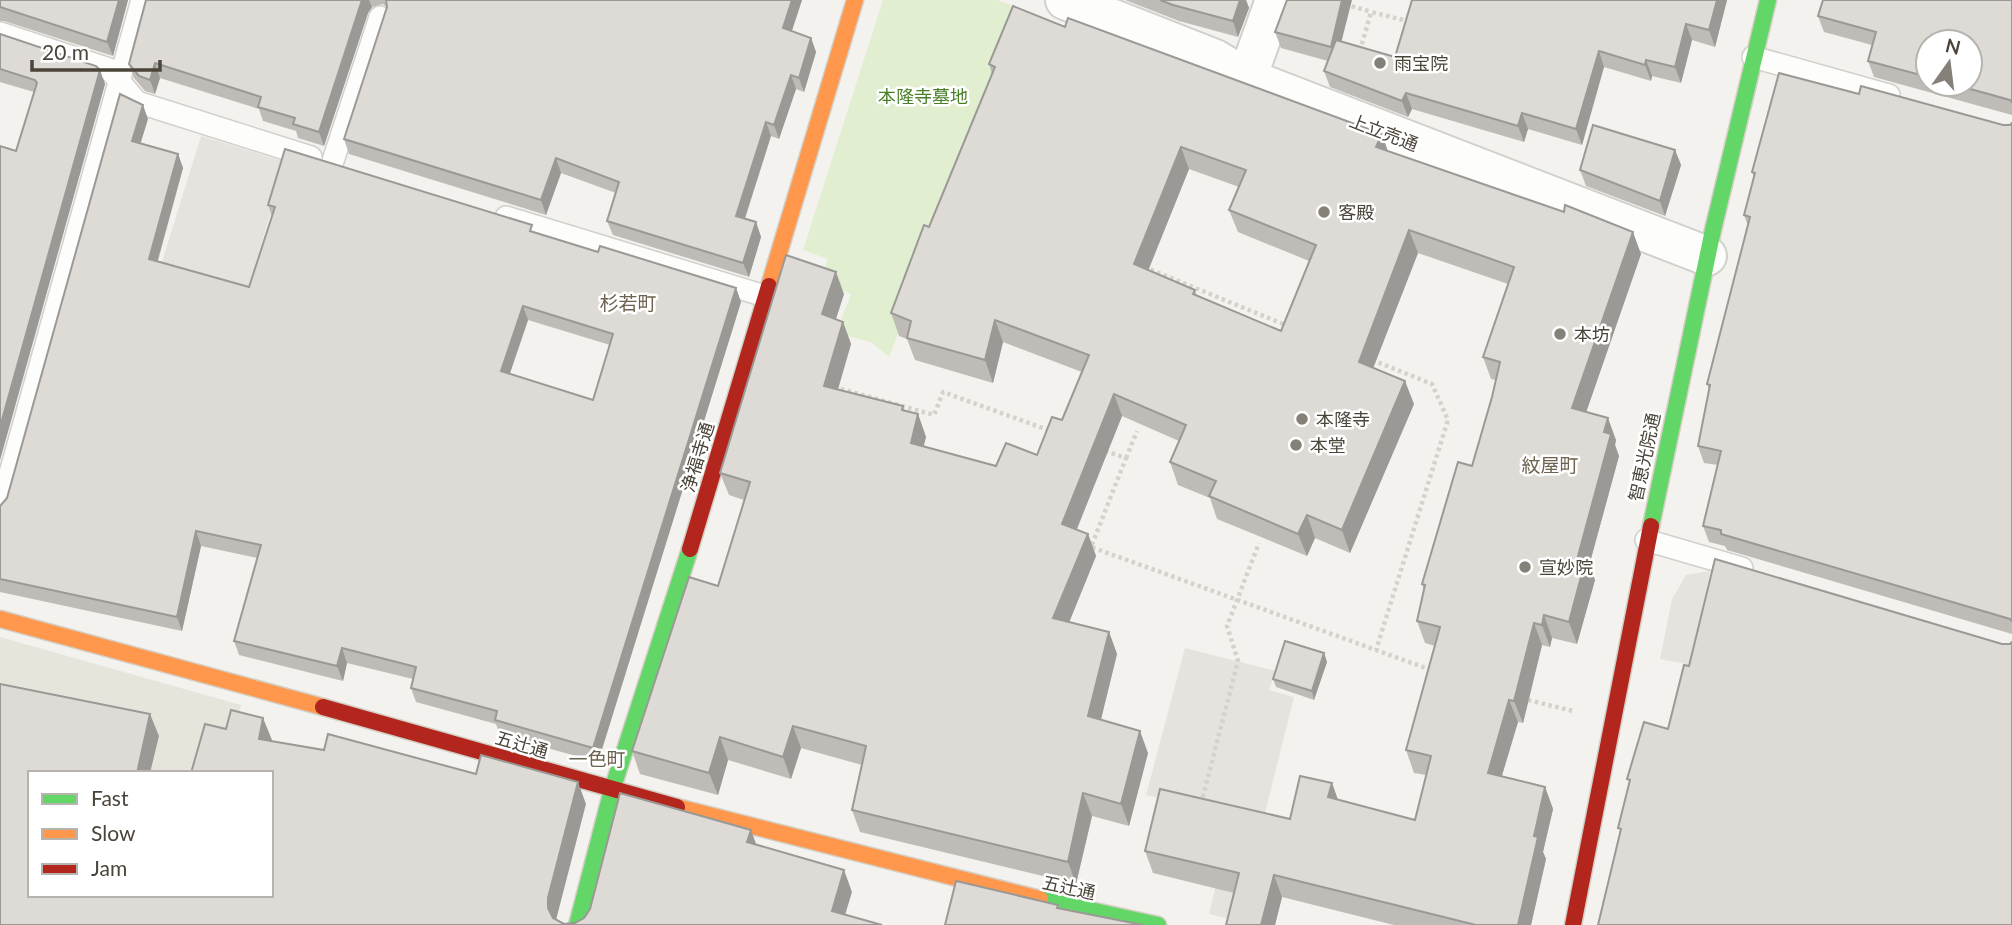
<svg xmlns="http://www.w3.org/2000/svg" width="2012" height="925" viewBox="0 0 2012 925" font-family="Lato,'Noto Sans JP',sans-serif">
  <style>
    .residential { fill: #e7e4dc }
    .green { fill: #e1eecf }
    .parking { fill: #e6e3df }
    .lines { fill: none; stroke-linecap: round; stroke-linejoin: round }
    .lane-casing { stroke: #d2d0cb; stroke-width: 24 }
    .street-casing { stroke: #d2d0cb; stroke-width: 42 }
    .fast-casing { stroke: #d3cfc5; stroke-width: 19 }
    .slow-casing { stroke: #d3cfc5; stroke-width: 19 }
    .jam-casing { stroke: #d3cfc5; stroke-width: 19 }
    .path { stroke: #d3d2cc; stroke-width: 4.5; stroke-dasharray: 3.5 3.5; stroke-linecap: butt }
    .lane { stroke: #fdfdfc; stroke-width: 21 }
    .street { stroke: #fdfdfc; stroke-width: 38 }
    .fast { stroke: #63d668; stroke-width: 16 }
    .slow { stroke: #ff974d; stroke-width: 16 }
    .jam { stroke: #b3261e; stroke-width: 16 }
    .wall { fill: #bfbcb8; fill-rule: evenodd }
    .shaded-wall { fill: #9b9996 }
    .building { fill: #dedbd6; stroke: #9b9996; stroke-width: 2; fill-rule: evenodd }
    .poi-dot { fill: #868178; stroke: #fff; stroke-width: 2.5 }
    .labels { text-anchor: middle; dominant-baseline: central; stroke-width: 5; stroke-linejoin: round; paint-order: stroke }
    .poi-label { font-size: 18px; fill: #4b4439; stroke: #fff; text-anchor: start }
    .park-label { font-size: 18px; fill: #4a7f2a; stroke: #fff }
    .street-label { font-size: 18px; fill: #4b4439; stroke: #fff }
    .neighbourhood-label { font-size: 19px; fill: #6e6250; stroke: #fff }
  </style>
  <rect width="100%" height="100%" fill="#f4f2ee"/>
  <!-- residential -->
  <path class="residential" d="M0,637l241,68 -16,68h-195v122l-30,30z"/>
  <!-- green -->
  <path class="green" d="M883,0h114l27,10 -135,347 -18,-15 -35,-9 15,-39 -31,-13 8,-22 -25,-9z"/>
  <!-- parking -->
  <g class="parking">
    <path d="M201,136l85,26 -39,129 -86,-26z"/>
    <path d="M1710,571l-19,94 -31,-6 12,-60 14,-24z"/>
    <path d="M1185,648l91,23 -7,19 25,7 -56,224 -29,-7 20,-82 -15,-20 -68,-17z"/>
  </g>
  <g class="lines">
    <!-- lane casing -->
    <g class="lane-casing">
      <g id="lane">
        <path d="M0,33l109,36 28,33 174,55"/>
        <path d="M1753,57l136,38"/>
        <path d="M332,164l48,-147"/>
        <path d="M506,217l259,79"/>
        <path d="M0,509l142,-509"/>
        <path d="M1646,540l96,28"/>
      </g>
    </g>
    <!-- street casing -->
    <g class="street-casing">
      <g id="street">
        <path d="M1065,0l150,59 32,19 460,178"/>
        <path d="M1247,78l28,-78"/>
      </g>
    </g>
    <!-- fast casing -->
    <g class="fast-casing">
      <g id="fast">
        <path d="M1651,526l62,-296 55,-230"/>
        <path d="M1040,899l118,26"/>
        <path d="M577,925l35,-135 78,-241"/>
      </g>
    </g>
    <!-- slow casing -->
    <g class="slow-casing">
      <g id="slow">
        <path d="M769,286l86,-286"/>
        <path d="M0,619l323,88"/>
        <path d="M677,807l363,92"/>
      </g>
    </g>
    <!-- jam casing -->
    <g class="jam-casing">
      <g id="jam">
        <path d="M690,549l79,-263"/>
        <path d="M323,707l354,100"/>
        <path d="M1573,925l78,-399"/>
      </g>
    </g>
    <!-- path -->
    <g class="path">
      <path d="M1345,4l26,8"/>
      <path d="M1360,51l11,-39 41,10"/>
      <path d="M1144,267l144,59"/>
      <path d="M1372,360l60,24 16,36 -72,230"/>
      <path d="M834,387l100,28 9,-23 108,39"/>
      <path d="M1105,451l21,7 -35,89 343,124"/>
      <path d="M1126,458l11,-27"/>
      <path d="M1528,700l45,11"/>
      <path d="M1201,804l37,-143 -11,-35 32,-83"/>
    </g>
    <!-- lane -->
    <use href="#lane" class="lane"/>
    <!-- street -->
    <use href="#street" class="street"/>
    <!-- fast -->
    <use href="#fast" class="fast"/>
    <!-- slow -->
    <use href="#slow" class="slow"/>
    <!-- jam -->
    <use href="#jam" class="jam"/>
  </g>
  <!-- wall -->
  <g class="wall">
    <path d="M0,0h128l-15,56 -109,-35h-4z"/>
    <path d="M146,0h656l-10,31 19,7 5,14 -12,40 -8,-3 -17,50 -8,-3 -26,83 11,3 5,15 -12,40 -136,-42 -6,-14 9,-28 -55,-20 -15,42 -197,-61 -5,-15 43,-132 -4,-3 -11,3 -4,6 -44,133 -26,-8 -2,-7 -33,-10 -4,-12 -99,-31 -5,16 -10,-3 -11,-13 -5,-14z"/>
    <path d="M1125,0h121l3,8 -11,29 -59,-16z"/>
    <path d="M1412,0h315l-12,47 -23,-7 -11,43 -29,-7 -1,5 -47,-14 -22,78 -54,-16 -4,13 -112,-33 -4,8 -78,-30 -6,-16 4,-10 -47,-13 -6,-16 67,9 53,16z"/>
    <path d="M2012,0v115l-138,-38 -6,-16 4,-16 -48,-13 -6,-16zM1928,42l42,42h-42z"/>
    <path d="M0,34l105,50 -105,376v-314l16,5 18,-59 -34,-10z"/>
    <path d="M989,64l399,88 253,102 -55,158 30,28 -1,5 4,11 -30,110 6,14 -18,64 -25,-6 -2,9 -8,-2 -19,78 -5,-1 -16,54 43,11 8,22 -10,43 3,7 -15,66h-137l-112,-28 -7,28h-49l8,-32 -81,-20 -8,-22 145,-32 42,-36 6,17 77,20 11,-45 -12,-2 -8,-23 29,-104 -10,-3 -8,-22 7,-31 -2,-6 50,-118 20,-69 4,-17 -5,-1 -8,-22 25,-73 -90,-31 -45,115 41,36 -64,149 -35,-15 -8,18 -90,-37 -7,-21 -32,-13 -8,-23 9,-21 -57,-25 -45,113 11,5 8,22 -27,66 40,10 8,22 -16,66 47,33 -19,73 -37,-10 -16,68 -216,-52 -8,-22 10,-45 -61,-17 -10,31 -63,-19 -10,35 -78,-21 -8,-23 86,-165 26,-86 -15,-5 -9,-22 124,-179 -8,25 7,3 8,22 -13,46 65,16 2,5 13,3 8,23 -3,9 73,20 41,-11 25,-35 20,-48 -79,-30 -10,41 -78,-23 -8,-21 -8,-3 -8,-23 38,-86 63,-153zM1189,169l50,18 -10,23 9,22 71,29 -28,70 -84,-35 -2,-6 -47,-20z"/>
    <path d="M1859,94l144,31h7l2,-2v511l-285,-84 -2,-4 -16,-4 -6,-16 15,-61 -14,-2 -6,-17 11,-56 -2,-6 41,-158 -4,-11 10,-37 -2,-6z"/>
    <path d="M148,119l-8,24 38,11 5,14 -25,93 91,26 23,-70 -4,-12 267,28 63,19 138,36 5,14 -143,460 -98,-27 -4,-11 -80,-22 -5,-14 2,-9 -66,-16 -4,18 -104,-26 -5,-14 23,-83 -56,-12 -19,85 -182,-39v-86l7,-8zM528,320l82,25 -17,55 -83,-27z"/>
    <path d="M1675,150l6,15 -16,51 -79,-30 -6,-16z"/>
    <path d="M1324,653l3,9 -13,38 -38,-13 -3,-8z"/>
  </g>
  <!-- shaded-wall -->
  <g class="shaded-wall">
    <path d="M119,0h9l-15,56 -6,-14z"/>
    <path d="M362,0h7l3,7 -4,6 -44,133 -5,-14z"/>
    <path d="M792,0h10l-14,42 -5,-14z"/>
    <path d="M1240,0h6l3,8 -11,29 -5,-16z"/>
    <path d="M1342,0h10l-16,63 -5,-16z"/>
    <path d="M1717,0h10l-12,47 -6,-17z"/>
    <path d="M1686,24l6,16 -11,43 -6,-16z"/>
    <path d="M811,38l5,14 -12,40 -5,-14z"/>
    <path d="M1599,51l5,16 -22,78 -6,-16z"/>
    <path d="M1646,60l6,16 -1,5 -6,-16z"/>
    <path d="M155,63l5,15 -5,16 -5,-14z"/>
    <path d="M100,70l5,14 -105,376v-33z"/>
    <path d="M791,75l5,14 -17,50 -5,-14z"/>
    <path d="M1406,93l6,16 -4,8 -6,-16z"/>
    <path d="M143,105l5,14 -11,36 -5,-14z"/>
    <path d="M1522,113l6,16 -4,13 -6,-16z"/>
    <path d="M766,122l5,14 -30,94 -5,-14z"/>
    <path d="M1382,134l8,23 -14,-10z"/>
    <path d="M1181,147l8,22 -47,117 -8,-22z"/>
    <path d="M1675,150l6,15 -16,51 -5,-15z"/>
    <path d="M178,154l5,14 -29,105 -5,-14z"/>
    <path d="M556,158l5,15 -15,42 -5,-15z"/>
    <path d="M756,222l5,15 -12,40 -6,-14z"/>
    <path d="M1409,230l9,23 -51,131 -8,-22z"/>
    <path d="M1633,232l8,22 -61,176 -8,-22z"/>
    <path d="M836,272l8,22 -14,43 -8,-23z"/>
    <path d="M736,288l5,14 -143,460 -5,-14z"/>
    <path d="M523,306l5,14 -22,65 -5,-14z"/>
    <path d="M995,320l8,22 -10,41 -8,-23z"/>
    <path d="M843,322l8,22 -19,65 -8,-23z"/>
    <path d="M1405,381l9,23 -64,149 -8,-23z"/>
    <path d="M1114,394l8,22 -52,130 -8,-22z"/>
    <path d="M918,414l8,23 -7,28 -8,-22z"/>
    <path d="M1608,418l8,22 -1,5 4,11 -30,110 6,14 -18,64 -8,-22 9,-66 26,-124z"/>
    <path d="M1307,515l8,23 -8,18 -9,-22z"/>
    <path d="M196,531l5,15 -19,85 -5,-14z"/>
    <path d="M1088,534l8,22 -34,84 -9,-22z"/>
    <path d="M1544,615l8,23 -2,9 -8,-22z"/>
    <path d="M1534,623l8,22 -19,78 -9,-22z"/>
    <path d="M1109,632l8,22 -21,85 -8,-23z"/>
    <path d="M342,648l5,15 -4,18 -6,-15z"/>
    <path d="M1324,653l3,9 -13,38 -2,-9z"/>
    <path d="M1509,700l9,22 -22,73 -8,-22z"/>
    <path d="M150,714l9,22 -9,37h-13z"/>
    <path d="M263,718l9,22 -5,21 -8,-22z"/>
    <path d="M793,726l8,22 -10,31 -8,-22z"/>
    <path d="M1140,731l8,22 -19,73 -8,-22z"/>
    <path d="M720,737l8,23 -10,35 -9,-22z"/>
    <path d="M578,782l8,22 -30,116v5l-8,-17v-10z"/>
    <path d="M1332,783l8,23 -12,-9z"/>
    <path d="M1545,787l8,22 -10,43 3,7 -15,66h-13l16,-89z"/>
    <path d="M1083,793l9,23 -16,68 -8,-22z"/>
    <path d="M751,830l8,22 -12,-10z"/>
    <path d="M844,870l8,22 -10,33 -10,-14z"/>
    <path d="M1274,875l8,22 -7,28h-14z"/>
  </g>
  <!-- building -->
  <g class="building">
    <path d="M0,0h119l-12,42 -107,-35z"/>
    <path d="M146,0h216l-43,132 -26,-8 2,-6 -37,-11 3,-10 -106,-34 -5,17 -11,-4 -10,-12z"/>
    <path d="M386,0h406l-9,28 28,10 -12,40 -8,-3 -17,50 -8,-3 -30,94 20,6 -13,41 -136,-42 12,-39 -63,-24 -15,42 -197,-61 43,-132z"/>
    <path d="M1160,0h80l-7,21 -60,-16z"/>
    <path d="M1287,0h55l-11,47 -56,-15z"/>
    <path d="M1412,0h305l-8,30 -23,-6 -11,43 -29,-7 -1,5 -46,-14 -23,78 -54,-16 -4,13 -112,-33 -4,8 -78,-30 12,-31 59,17z"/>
    <path d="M1823,0h189v102l-2,-2 -58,-16h18v-42h-42v35l-60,-16 8,-29 -58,-16z"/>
    <path d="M1013,6l52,21 3,-9 314,116 -6,13 188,65 1,-7 68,27 -61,176 36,10 -4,14 7,2 -33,122 8,2 -17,64 -25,-7 -2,10 -8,-2 -20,78 -5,-1 -21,73 57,14 -11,49 4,1 -20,88h-42l-202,-50 -13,50h-35l13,-52 -94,-22 15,-62 130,30 10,-43 32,7 -4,14 87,23 16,-64 -25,-6 34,-123 -23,-6 8,-36 -3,-1 36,-122 14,4 20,-69 8,-35 -17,-5 31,-90 -105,-37 -50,132 46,19 -63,149 -35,-15 -9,19 -89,-38 7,-15 -46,-19 16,-37 -72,-31 -52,130 26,10 -35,84 56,14 -21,84 52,15 -19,73 -38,-11 -15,69 -216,-52 14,-64 -73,-20 -10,31 -63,-20 -11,36 -77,-22 57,-174 29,9 32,-104 -30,-9 66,-218 50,17 -14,42 21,8 -19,64 79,20 -1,4 16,4 -7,29 85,23 10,-23 31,12 15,-38 10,3 27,-65 -94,-35 -10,40 -78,-22 4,-17 -20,-8 33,-88 5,2 66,-160 -6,-3zM1181,147l65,23 -17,40 87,35 -35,86 -88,-37 2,-4 -61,-26z"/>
    <path d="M0,34l96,32 4,4 -100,357v-281l16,5 21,-68 -2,-3 -35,-11z"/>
    <path d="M1779,73l80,21 2,-8 142,39h7l2,-2v498l-2,-2 -289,-85v-4l-18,-4 18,-75 -23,-5 12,-61 -3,-1 43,-167 -6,-2 11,-42 -3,-1z"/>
    <path d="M120,94l23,11 -11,36 46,13 -29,105 100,28 26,-80 -7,-2 17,-56 247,76 -2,6 68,21 2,-6 136,42 -143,460 -98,-28 2,-9 -86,-23 5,-21 -74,-19 -5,18 -103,-25 27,-96 -65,-14 -19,86 -177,-38v-73l7,-8zM523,306l90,28 -20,66 -92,-29z"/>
    <path d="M1593,125l82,25 -15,51 -80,-31z"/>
    <path d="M1715,559l287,85h8l2,-2v283h-414l23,-96 -3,-1 12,-48 -3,-1 17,-57 24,7 16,-64 5,1z"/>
    <path d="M1285,641l39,12 -12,38 -39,-12z"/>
    <path d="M0,684l150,30 -13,59h-107v122h241v-122h-80l14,-49 21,5 5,-19 32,8 -4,21 65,11 4,-16 148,40 5,-19 97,27 -30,116v10l5,10 11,6 11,-1 9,-5 6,-9 30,-116 131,37 -4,12 97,28 -12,41 50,14h-882z"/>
    <path d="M956,881l102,24 -1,3 86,17h-198z"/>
  </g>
  <!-- markers -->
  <g class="poi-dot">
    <circle cx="1380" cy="63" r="7"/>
    <circle cx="1324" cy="212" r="7"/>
    <circle cx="1560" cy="334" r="7"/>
    <circle cx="1302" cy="419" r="7"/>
    <circle cx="1296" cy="445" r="7"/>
    <circle cx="1525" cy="567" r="7"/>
  </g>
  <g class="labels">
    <!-- poi labels -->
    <g class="poi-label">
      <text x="1394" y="63">雨宝院</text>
      <text x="1338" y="212">客殿</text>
      <text x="1574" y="334">本坊</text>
      <text x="1316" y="419">本隆寺</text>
      <text x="1310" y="445">本堂</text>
      <text x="1539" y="567">宣妙院</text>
    </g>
    <!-- park labels -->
    <g class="park-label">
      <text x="923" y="96">本隆寺墓地</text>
    </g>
    <!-- street labels -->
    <g class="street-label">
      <text transform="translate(1384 132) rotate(21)">上立売通</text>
      <text transform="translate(697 457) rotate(-73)">浄福寺通</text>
      <text transform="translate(1644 457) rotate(-78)">智恵光院通</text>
      <text transform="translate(522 744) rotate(16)">五辻通</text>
      <text transform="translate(1069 887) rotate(12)">五辻通</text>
    </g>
    <!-- neighbourhood labels -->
    <g class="neighbourhood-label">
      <text x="628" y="302">杉若町</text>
      <text x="1550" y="464">紋屋町</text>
      <text x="597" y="758">一色町</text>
    </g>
  </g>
  <!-- legend -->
  <rect x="28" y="771" width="245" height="126" fill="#ffffff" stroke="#b7b4b0" stroke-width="2"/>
  <rect x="42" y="794" width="35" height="10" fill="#63d668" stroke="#b7b4b0" stroke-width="2"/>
  <text x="91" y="806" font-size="21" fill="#4b4439">Fast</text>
  <rect x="42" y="829" width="35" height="10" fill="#ff974d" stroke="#b7b4b0" stroke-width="2"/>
  <text x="91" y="841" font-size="21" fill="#4b4439">Slow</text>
  <rect x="42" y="864" width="35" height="10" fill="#b3261e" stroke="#b7b4b0" stroke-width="2"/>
  <text x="91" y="876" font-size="21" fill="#4b4439">Jam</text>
  <!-- north arrow -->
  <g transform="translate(1949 63) rotate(14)"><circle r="33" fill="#ffffff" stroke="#b7b4b0" stroke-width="2"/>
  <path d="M0-5L12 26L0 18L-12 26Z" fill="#868178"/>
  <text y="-10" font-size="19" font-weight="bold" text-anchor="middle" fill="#4b4439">N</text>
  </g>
  <!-- scale -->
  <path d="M32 60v10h128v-10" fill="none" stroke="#4b4439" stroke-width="3.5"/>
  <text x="42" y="60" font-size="21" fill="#4b4439" stroke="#ffffff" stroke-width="5" paint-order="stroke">20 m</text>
</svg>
